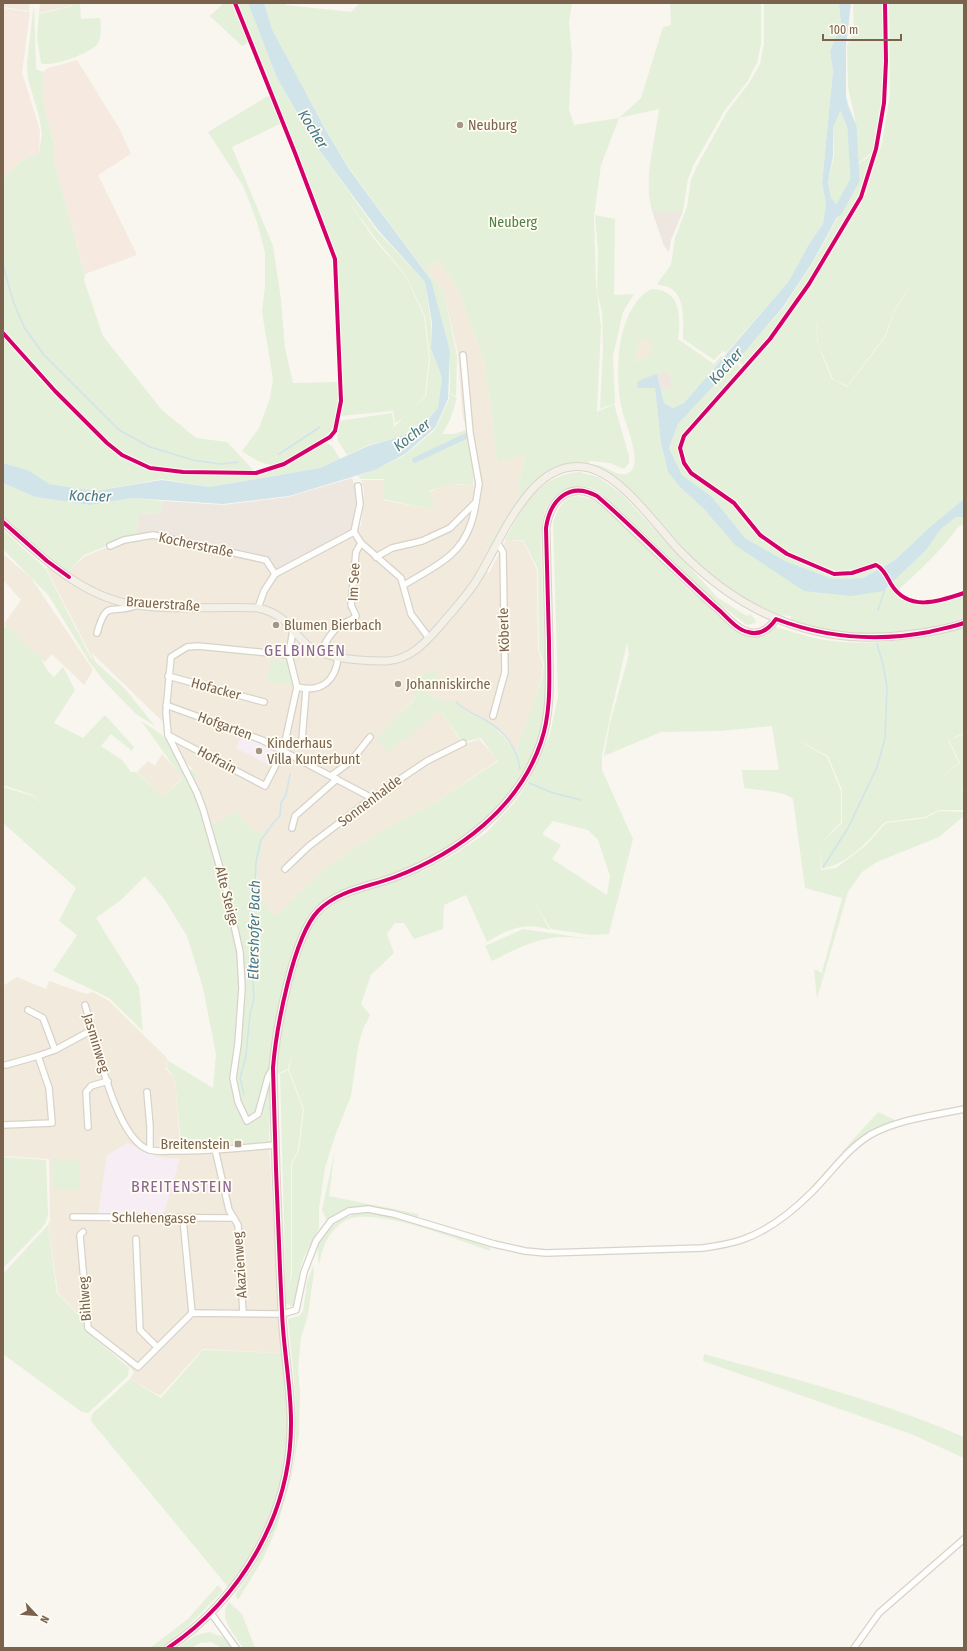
<svg xmlns="http://www.w3.org/2000/svg" width="967" height="1651" viewBox="0 0 967 1651" font-family="'Fira Sans Condensed',sans-serif">
  <style>
    .residential { fill: #f2eadd }
    .commercial { fill: #f6eae0 }
    .industrial { fill: #ede7e0 }
    .education { fill: #f7eef5 }
    .green { fill: #e4f0da; fill-rule: evenodd }
    .water { fill: #d0e4ea }
    .lines { fill: none; stroke-linecap: round; stroke-linejoin: round }
    .stream { stroke: #d0e4ea; stroke-width: 1.5 }
    .canal { stroke: #d0e4ea; stroke-width: 5.5 }
    .river { stroke: #d0e4ea; stroke-width: 9 }
    .minor-casing { stroke: #d7d2ca; stroke-width: 8 }
    .major-casing { stroke: #dad3cc; stroke-width: 9 }
    .minor { stroke: #fefefd; stroke-width: 5.5 }
    .major { stroke: #f3f0e7; stroke-width: 7 }
    .cycleway-casing { stroke: #fffcf2; stroke-width: 6 }
    .cycleway { stroke: #d6006c; stroke-width: 4 }
    .poi-dot { fill: #a69686; stroke: #fffcf2; stroke-width: 1.5 }
    .labels { text-anchor: middle; dominant-baseline: central; stroke-width: 3.5; stroke-linejoin: round; paint-order: stroke }
    .poi-label { font-size: 14px; fill: #7a624d; stroke: #fffcf2; text-anchor: start }
    .park-label { font-size: 14px; fill: #4e8044; stroke: #fffcf2 }
    .street-label { font-size: 14px; fill: #7a624d; stroke: #fffcf2 }
    .water-label { font-size: 15px; font-style: italic; fill: #46788d; stroke: #fffcf2 }
    .quarter-label { font-size: 16px; letter-spacing: 1px; fill: #8b6695; stroke: #fffcf2 }
  </style>
  <rect width="100%" height="100%" fill="#f9f6ef"/>
  <!-- residential -->
  <g class="residential">
    <path d="M3,3h27l-1,8 -26,-4z"/>
    <path d="M40,3h39v1l-40,9z"/>
    <path d="M439,260l19,29 25,68 9,57 5,48 29,-7 -8,28 2,12 -30,48 -10,24 9,6 17,-33 17,1 14,29 1,79 5,16 -2,15 -9,29 -16,42 -12,-16 -24,-18 -8,-1 -7,-4 -9,-10h-11l-18,-9 -11,4 -39,42 47,-15 16,-15 23,36 16,-6 19,21 -63,43 -54,28 -58,39 -48,48 -20,-28 3,-28 7,-28 -12,-4 -17,-18 -28,16 -14,-46 5,-7 -15,-14 -21,-39 -71,-69 7,18 -53,-103 21,4 18,-16 52,-20 20,2 107,21 10,11 87,-44 3,-35 -3,-11h23l-1,20 51,10 -5,-18 19,-8 26,2 1,-19 -13,-55 -4,-58 -14,-61 -18,-25z"/>
    <path d="M638,339h13v17l-16,6z"/>
    <path d="M3,554l28,24 62,92 -9,15 -32,-31 -7,8 -41,-38 17,-24 -18,-20z"/>
    <path d="M162,754l21,23 -20,20 -26,-25 11,-11 7,5z"/>
    <path d="M17,977l29,12 3,-8 37,13 7,-2 16,9 58,57 -1,11 9,9 5,69 89,-5 12,211 -78,-4 -43,47 -30,-17 4,-7 -76,-79 -10,-69 2,-3 -1,-62 -46,-3v-170z"/>
  </g>
  <!-- commercial -->
  <g class="commercial">
    <path d="M3,8l27,4 -8,61 18,57 -1,23 -18,8 -18,19z"/>
    <path d="M77,60l42,68 12,26 -33,21 39,80 -52,19 -32,-117 2,-11 -11,-40 -1,-34 5,-4z"/>
  </g>
  <!-- industrial -->
  <g class="industrial">
    <path d="M652,211h31l-12,29 -2,12 -5,-6z"/>
    <path d="M669,371l4,16 -12,4 -4,-17z"/>
    <path d="M352,478l5,14 -4,37 -79,41 -10,-13 -106,-23h-21l1,-21 23,1 2,-13 60,4 65,-8z"/>
  </g>
  <!-- education -->
  <g class="education">
    <path d="M242,735l35,14 -6,17 -35,-18z"/>
    <path d="M128,1143l29,14 23,2 -16,54 -66,1 9,-59z"/>
  </g>
  <!-- green -->
  <g class="green">
    <path d="M34,3l2,66 7,3 1,34 11,41 -2,10 32,118 -1,5 19,56 59,74 34,28 31,4 29,31 30,-8 32,-20 9,-2 5,3 8,13 -20,9 -110,19 -48,-8 -67,12 -46,-7 -19,-13 -27,-8v-130l52,58 52,52 15,12 14,8 26,7 -40,-17 -15,-11 -86,-90 -18,-23v-149l18,-19 18,-8 3,-19 -3,-18 -11,-37 -1,-16z"/>
    <path d="M72,3h8l1,16 19,-1c1,8 2,17 -2,25 -6,10 -47,25 -57,20l-4,-25 2,-24 34,-8z"/>
    <path d="M224,3l11,1 14,38 -7,4 -32,-30z"/>
    <path d="M238,3h10l29,75 40,69 60,84 48,51 6,42v26l11,28 -4,30 -17,18 -25,12 -28,7 -21,10 -10,-16 1,-18 54,-8 2,13 -4,5 36,-35 4,-37 -5,-43 -20,-42 -30,-36 -27,-38 26,39 31,36 19,41 5,42 -4,38 -21,22 -9,5 -2,-12 -53,5c3,-23 0,-45 -1,-68 -1,-33 1,-66 -5,-98z"/>
    <path d="M264,3h21l1,2 65,7 9,-9h212l-3,19 3,33 -3,54 5,16 45,-7 22,-20 22,-71 8,-2 -1,-22h91v41l-4,19 -10,19 -22,28 -31,54 -6,15 -5,32h-31c-9,-33 3,-69 7,-102l-40,9 -18,47 -7,51 2,69 5,42 -4,85 17,-8 15,52v7l-5,6 -14,-6 -20,-2 -1,2c-13,0 -26,1 -38,7 -29,13 -55,70 -71,98l10,-25 30,-48 -2,-11 8,-29 -29,7 -5,-48 -9,-57 -25,-68 -19,-29 -13,8 18,25 13,63 -1,40 -6,-3v-42l-20,-73 -81,-110 -24,-39 -53,-100z"/>
    <path d="M764,3h75l2,22 -11,26 3,20 -11,112 4,20 -3,21 -14,20 -20,37 -63,72 -3,-2 -9,9 -31,-21c0,-16 3,-42 -13,-51 -3,-2 -9,-2 -13,-4l14,-19 4,-27 12,-31 4,-27 6,-14 30,-54 22,-29 11,-19 4,-20z"/>
    <path d="M853,3h31v11c0,47 0,92 -11,138l-15,11 -3,-44 -7,-32 -1,-41 7,-16z"/>
    <path d="M889,3h75v496l-33,27 -36,34 -12,6c-12,-5 -23,3 -35,5 -9,1 -21,-1 -30,-5 -21,-8 -46,-22 -62,-38 -12,-11 -20,-26 -33,-36 -11,-10 -31,-16 -38,-29 -5,-9 -3,-18 -1,-27l61,-66 57,-72 -57,69 -8,-7 47,-53 28,-43 45,-81 1,-19 23,-16 9,-53zM931,245l-6,20 -30,45 -9,26 -39,51 -15,-8c-8,-21 -21,-42 -13,-66l-2,9v19l16,38 14,7 38,-50 10,-27 30,-44z"/>
    <path d="M268,96l3,1 11,26 -50,24 41,99 8,53 4,49 8,35 44,-1c2,19 1,34 -6,52h-3l-7,6 1,1c-38,15 -39,39 -80,10l17,-23 11,-30 3,-19 -11,-67 3,-27v-33l-9,-33 -13,-33 -35,-54z"/>
    <path d="M841,109l9,25 -1,14 2,31 -14,26 -6,-7 -3,-16 6,-26 -1,-27z"/>
    <path d="M595,215l20,4 -1,76 20,-1 -11,18 -10,44 2,47 -15,6 3,-62 -1,-35 -5,-20 1,-40z"/>
    <path d="M651,289c30,0 30,27 27,50l36,25 7,-8h3l-40,47 -11,5 -9,-5 -3,-12 12,-4 -4,-16 -24,7 4,10h6l6,55 7,29 12,15 25,23 99,81h79l7,-6c17,30 48,17 74,9v24c-15,4 -30,10 -45,12 -43,7 -86,4 -128,-10v-4c-15,0 -24,-6 -37,-13 -25,-13 -50,-31 -68,-52 -30,-31 -54,-73 -98,-85 13,-8 32,17 43,5 11,-11 -6,-48 -9,-61 -8,-36 -6,-101 29,-121zM638,339h13v16l-15,7z"/>
    <path d="M735,363l8,6 -60,66 -3,13 4,15 7,10 43,31 25,32 28,18 47,21 18,-2 23,-7 4,3 -16,9 -30,1 -48,-18 -40,-23 -33,-41 -30,-22 -13,-27 9,-24z"/>
    <path d="M449,393l8,5 -7,22 -8,14h12l12,-4 8,37 -1,19c-16,-4 -28,-1 -44,5l5,19 -51,-11 1,-20h-23l-3,-3 17,-6 30,-15 30,-25 14,-31z"/>
    <path d="M580,472l18,5 23,16 97,105 29,18 3,-2 5,5 1,4 -9,2 -40,-30 -89,-84c-11,-14 -23,-27 -42,-24 -18,2 -29,15 -33,31 -4,16 -1,41 -1,58 1,40 3,79 5,119 -7,84 -57,131 -128,169l2,8 32,-17 33,-22 28,-30 14,-21 21,-45 9,-40 -5,-175c10,-27 20,-32 47,-19l89,87 59,47 19,-3 8,-7c22,6 45,14 68,15 41,3 82,-4 121,-16v107l-16,7 11,23 -28,21 29,-21 -11,-23 15,-6v51l-3,9 3,-6v22h-25l-14,7 -40,5c-18,20 -36,41 -63,47l-2,-25 22,-21v-33l-14,-34 -34,-18 33,19 14,34v31l-21,22 1,26 15,-2 29,-22 21,-23 40,-5 13,-7 25,1v4l-25,21 -62,25 -15,10 -14,20 -31,107 -3,-30 10,5 -2,-2 20,-74 -37,-10 -12,-89c-8,-8 -37,-9 -49,-11l-2,-18h37l-7,-44 -53,5 -58,1 -57,24 6,-33 19,-69 -2,-11 -16,70 -9,42v15l31,69 -24,95 -18,1 -40,-6 -17,-27 16,28c-25,-9 -41,-1 -63,12l-21,-47 -22,10 -1,24 -29,10 -10,-16h-9l-8,11 7,19 -23,22 -10,29 9,11 -7,14 -5,18 -7,49 -16,40 -10,32 -6,40v20l-15,29 -4,13 -5,33 -2,3h-3l-4,-3 -6,-229 8,-4 15,39 -5,41 -7,14v111l-4,17 5,-17v-111l7,-14 5,-41 -15,-39 3,-15 -4,14 -17,8 -2,65 -88,5 -6,-69 -8,-10v-8l46,28 3,-34 -13,-66 -16,-52 -23,-37 -19,-23 -24,24 -25,18 43,69 4,44 -34,-33 -56,-27 24,-36 -18,-14 17,-33 -73,-65v-36l30,9 12,10 -12,-11 -30,-10v-156l3,-3 35,32 6,12 7,7 9,-10 12,23 -21,33 29,15 22,-23 29,32 -2,4 -21,-17 -10,12 21,14 9,12h5l27,25 20,-19c-16,-19 -27,-38 -42,-57l20,13 6,7 19,34 6,-6 7,6 -5,7 9,10 -3,5 27,89 -16,-60 25,-14 17,18 12,4 -7,28 -3,28 20,27 48,-47 58,-39 54,-28 63,-42 -17,-23 -19,4 -22,-33 -16,15 -36,28 -12,-13 37,-38 3,-4 -4,-6 6,-12 14,-11 8,10 -13,15 18,9h11l10,10 23,11 14,13 13,16 26,-73 2,-15 -5,-15 -1,-80 -15,-29h-18c18,-33 33,-65 75,-68zM553,821l35,9 10,10 12,36 -3,19 -55,-36 9,-14 -19,-11z"/>
    <path d="M3,483l32,14 55,8 42,-7 31,3 -2,13 -23,-1 -1,21 -53,21 -17,17 -64,-55z"/>
    <path d="M956,517h8v8l-5,1c-17,24 -40,45 -62,65l-5,-9 34,-32 15,-21z"/>
    <path d="M3,530l42,38 46,90 34,31 30,37 -19,-12 -31,-32 -15,-19 -41,-67 -46,-47z"/>
    <path d="M271,660l16,1 5,24 -25,-3z"/>
    <path d="M523,929l81,12c-14,-2 -29,-4 -43,-4 -25,1 -47,13 -69,24l-7,-15z"/>
    <path d="M878,1112l17,8 -3,3 -24,11 -11,7 -11,11h-4z"/>
    <path d="M335,1150l-6,46 89,18v4l-37,-9h-29l-23,13 -3,-3 -4,-9z"/>
    <path d="M3,1157l43,3 2,55 -2,7 -5,7 -38,39z"/>
    <path d="M52,1159l28,2 -1,29 -26,-1z"/>
    <path d="M359,1213c45,0 90,21 132,34l-1,4c-30,-10 -121,-48 -147,-29 -16,11 -21,27 -24,44 0,-6 -3,-16 0,-21 6,-18 23,-28 40,-32z"/>
    <path d="M48,1225l9,68 26,27 1,9 45,39 -1,8 -40,37 -6,-1 -79,-58v-80z"/>
    <path d="M313,1266l1,6 -6,43 -7,23 -3,31 2,23 -1,42 -7,41 -15,52 -14,32 -25,41 -3,-5c36,-50 63,-111 61,-173 0,-34 -5,-69 -8,-103l11,-3 4,-5 4,-29z"/>
    <path d="M203,1350l78,3c4,27 9,55 7,82 -3,57 -27,107 -60,152l-137,-166 1,-7 38,-35 31,19z"/>
    <path d="M704,1354c88,24 177,47 260,83v21l-53,-24 -208,-73z"/>
    <path d="M218,1585l5,6 -36,36 -25,21h-12l38,-29z"/>
    <path d="M229,1602l13,12 13,34h-12c-8,-13 -26,-31 -14,-46z"/>
    <path d="M209,1632l14,5 9,11h-10l-11,-6 -11,1 -9,5h-14l17,-12z"/>
  </g>
  <!-- water -->
  <g class="water">
    <path d="M248,3h16l8,26 53,100 24,40 82,111 19,71 -2,48 -13,29 -30,26 -30,16 -86,26 -66,8 -91,-6 -42,7 -55,-8 -32,-14v-20l27,8 19,13 46,7 67,-11 48,7 110,-19 48,-22 28,-8 25,-11 17,-19 4,-30 -11,-29 1,-26 -7,-41 -47,-52 -61,-83 -40,-69z"/>
    <path d="M839,3h12l-5,43v52l-13,30v28l-5,26 3,16 10,12 -29,53 -29,44 -48,56 -57,61 -9,24 13,27 30,22 33,41 40,23 48,18 30,-1 32,-18 36,-34 33,-27v18h-8l-15,12 -15,21 -43,41 -32,5 -47,-5 -69,-46 -30,-35 -25,-23 -12,-15 -7,-29 -6,-55h-17l-1,-6 8,-4 12,-4 7,29 9,5 11,-5 105,-122 20,-37 14,-20 3,-21 -4,-20 11,-112 -3,-20 11,-26z"/>
  </g>
  <g class="lines">
    <!-- stream -->
    <g class="stream">
      <path d="M3,265l10,36 11,26 20,28 75,75 31,17 43,13 27,4 18,-2"/>
      <path d="M279,454l41,-27"/>
      <path d="M878,610l7,-21"/>
      <path d="M456,702c10,9 18,12 29,18 19,10 32,28 35,49"/>
      <path d="M529,783l24,10 28,7"/>
      <path d="M823,867l25,-39 29,-61 5,-18 3,-10 2,-52 -4,-23 -6,-20"/>
      <path d="M244,1094l-4,-16 6,-22 4,-42 4,-15 -2,-35 3,-14 -4,-46 4,-15 1,-27 5,-22 13,-18 6,-6 1,-13 5,-8 4,-21"/>
    </g>
    <!-- canal -->
    <path class="canal" d="M415,460l51,-24"/>
    <!-- river -->
    <path class="river" d="M831,216l7,-5 17,-31 -3,-53 -8,-20 -4,-16"/>
    <!-- minor casing -->
    <g class="minor-casing">
      <g id="minor">
        <path d="M358,486l2,18 -6,28 7,11 40,35 10,36 18,24"/>
        <path d="M110,546l14,-6 29,-5 113,25 9,14"/>
        <path d="M376,557l16,-9 30,-7 28,-13 26,-26 3,-18 -9,-51 -7,-78"/>
        <path d="M404,585c40,-24 65,-33 72,-83"/>
        <path d="M258,608l6,-17 11,-17 79,-42"/>
        <path d="M97,633c10,-36 14,-17 41,-28"/>
        <path d="M320,653c6,-11 11,-22 22,-29 5,-3 10,-3 14,-8l-5,-11 5,-53 5,-9"/>
        <path d="M168,676l96,26"/>
        <path d="M297,687c24,6 39,-6 41,-30"/>
        <path d="M166,705l96,35 110,58"/>
        <path d="M493,716l12,-44 -2,-120 -5,-8"/>
        <path d="M168,735l97,51 18,-35 14,-64 -8,-32 4,-26"/>
        <path d="M302,740l4,-50"/>
        <path d="M331,776l20,-15 19,-24"/>
        <path d="M292,828l3,-12 42,-37"/>
        <path d="M285,869l24,-23 63,-48 55,-37 36,-18"/>
        <path d="M85,1005c10,31 30,136 65,145 7,2 17,1 25,1 33,0 67,-3 100,-6"/>
        <path d="M28,1010l15,8 12,32"/>
        <path d="M6,1065l32,-9"/>
        <path d="M273,1068l-5,9 -10,37 -11,7 -9,-19 -5,-24 5,-34 4,-56 -2,-36 -14,-63 -23,-80 -6,-16 -29,-58 -2,-23 5,-55 16,-10 11,-1 91,9 17,-11"/>
        <path d="M147,1092l3,34v24"/>
        <path d="M3,1125l49,-2 -3,-35 -11,-32 17,-6 37,-20"/>
        <path d="M88,1127l-2,-35 5,-6 17,-5"/>
        <path d="M215,1149l14,61 9,15 5,88"/>
        <path d="M73,1217l161,1"/>
        <path d="M183,1219l9,94"/>
        <path d="M83,1232l-3,3 8,93 50,39 54,-54 90,1 14,-4 8,-38 12,-31 15,-20 18,-10 19,-2 26,5 100,30 31,7 21,2 157,-5c14,-2 28,-4 41,-9 25,-9 49,-28 68,-47 19,-19 34,-42 58,-57 28,-16 63,-19 94,-26"/>
        <path d="M136,1239l4,91 17,17"/>
        <path d="M211,1613l25,35"/>
        <path d="M854,1648l25,-35 85,-74"/>
      </g>
    </g>
    <!-- major casing -->
    <g class="major-casing">
      <g id="major">
        <path d="M3,522c36,33 77,73 127,82 42,7 86,2 128,4 27,6 30,19 48,36 17,16 58,17 80,17 24,-1 39,-18 54,-35 13,-16 28,-31 38,-48 23,-37 52,-119 106,-111 37,5 73,61 98,86 63,64 141,95 231,81 17,-2 35,-5 51,-11"/>
        <path d="M168,1648c75,-51 124,-136 123,-227 0,-37 -8,-73 -9,-110 -4,-81 -7,-162 -9,-243 3,-38 20,-131 45,-157 20,-21 51,-24 77,-34 63,-24 124,-69 146,-135 11,-32 8,-66 8,-100 -1,-38 -2,-76 -3,-114 5,-33 30,-50 58,-26 38,36 76,73 115,108 8,7 18,20 29,22 12,4 21,-3 28,-13"/>
      </g>
    </g>
    <!-- minor -->
    <use href="#minor" class="minor"/>
    <!-- major -->
    <use href="#major" class="major"/>
    <!-- cycleway casing -->
    <g class="cycleway-casing">
      <g id="cycleway">
        <path d="M885,3l1,58 -2,42 -8,46 -15,48 -52,87 -39,55 -86,97 -4,12 4,15 7,10 43,30 26,32 27,19 47,20 18,-1 24,-8c7,3 11,12 15,19 17,28 47,18 73,9"/>
        <path d="M3,333l52,58 52,52 15,12 28,13 33,4 73,1 28,-9 46,-27 5,-6 6,-30 -6,-142 -40,-106 -60,-150"/>
        <path d="M3,522l44,39 22,16"/>
        <path d="M168,1648c75,-51 124,-136 123,-227 0,-37 -8,-73 -9,-110 -4,-81 -7,-162 -9,-243 3,-38 20,-131 45,-157 20,-21 51,-24 77,-34 63,-24 124,-69 146,-135 11,-32 8,-66 8,-100 -1,-38 -2,-76 -3,-114 4,-28 23,-47 51,-32 42,36 80,77 122,114 8,7 18,20 29,22 12,4 21,-3 28,-13 50,19 100,23 153,13 11,-3 24,-5 35,-9"/>
      </g>
    </g>
    <!-- cycleway -->
    <use href="#cycleway" class="cycleway"/>
  </g>
  <!-- markers -->
  <g class="poi-dot">
    <circle cx="460" cy="125" r="4"/>
    <circle cx="276" cy="625" r="4"/>
    <circle cx="398" cy="684" r="4"/>
    <circle cx="259" cy="751" r="4"/>
    <rect x="234" y="1140" width="8" height="8" rx="2"/>
  </g>
  <g class="labels">
    <!-- poi labels -->
    <g class="poi-label">
      <text x="468" y="125">Neuburg</text>
      <text x="284" y="625">Blumen Bierbach</text>
      <text x="406" y="684">Johanniskirche</text>
      <text x="267" y="743">Kinderhaus<tspan x="267" dy="16">Villa Kunterbunt</tspan></text>
      <text x="230" y="1144" text-anchor="end">Breitenstein</text>
    </g>
    <!-- park labels -->
    <g class="park-label">
      <text x="513" y="222">Neuberg</text>
    </g>
    <!-- street labels -->
    <g class="street-label">
      <text transform="translate(196 545) rotate(12)">Kocherstraße</text>
      <text transform="translate(354 582) rotate(-87)">Im See</text>
      <text transform="translate(163 604) rotate(4)">Brauerstraße</text>
      <text transform="translate(504 630) rotate(-92)">Köberle</text>
      <text transform="translate(216 689) rotate(15)">Hofacker</text>
      <text transform="translate(225 726) rotate(20)">Hofgarten</text>
      <text transform="translate(217 760) rotate(28)">Hofrain</text>
      <text transform="translate(370 801) rotate(-37)">Sonnenhalde</text>
      <text transform="translate(227 896) rotate(76)">Alte Steige</text>
      <text transform="translate(96 1043) rotate(73)">Jasminweg</text>
      <text transform="translate(154 1218) rotate(1)">Schlehengasse</text>
      <text transform="translate(240 1265) rotate(-94)">Akazienweg</text>
      <text transform="translate(85 1299) rotate(-94)">Bihlweg</text>
    </g>
    <!-- water labels -->
    <g class="water-label">
      <text transform="translate(313 129) rotate(58)">Kocher</text>
      <text transform="translate(726 366) rotate(-48)">Kocher</text>
      <text transform="translate(412 435) rotate(-38)">Kocher</text>
      <text transform="translate(90 496) rotate(2)">Kocher</text>
      <text transform="translate(254 930) rotate(-89)">Eltershofer Bach</text>
    </g>
    <!-- quarter labels -->
    <g class="quarter-label">
      <text x="305" y="650">GELBINGEN</text>
      <text x="182" y="1186">BREITENSTEIN</text>
    </g>
  </g>
  <!-- border -->
  <rect width="967" height="1651" fill="none" stroke="#7a624d" stroke-width="8"/>
  <!-- north arrow -->
  <g transform="translate(36 1615) rotate(116)" stroke="#fffcf2" stroke-width="3" paint-order="stroke">
  <path d="M0-3L7 15L0 10L-7 15Z" fill="#7a624d"/>
  <text y="-6" font-size="11" font-weight="bold" text-anchor="middle" fill="#7a624d">N</text>
  </g>
  <!-- scale -->
  <path d="M823 34v6h78v-6" fill="none" stroke="#7a624d" stroke-width="2"/>
  <text x="829" y="34" font-size="12" fill="#7a624d" stroke="#fffcf2" stroke-width="3" paint-order="stroke">100 m</text>
</svg>
